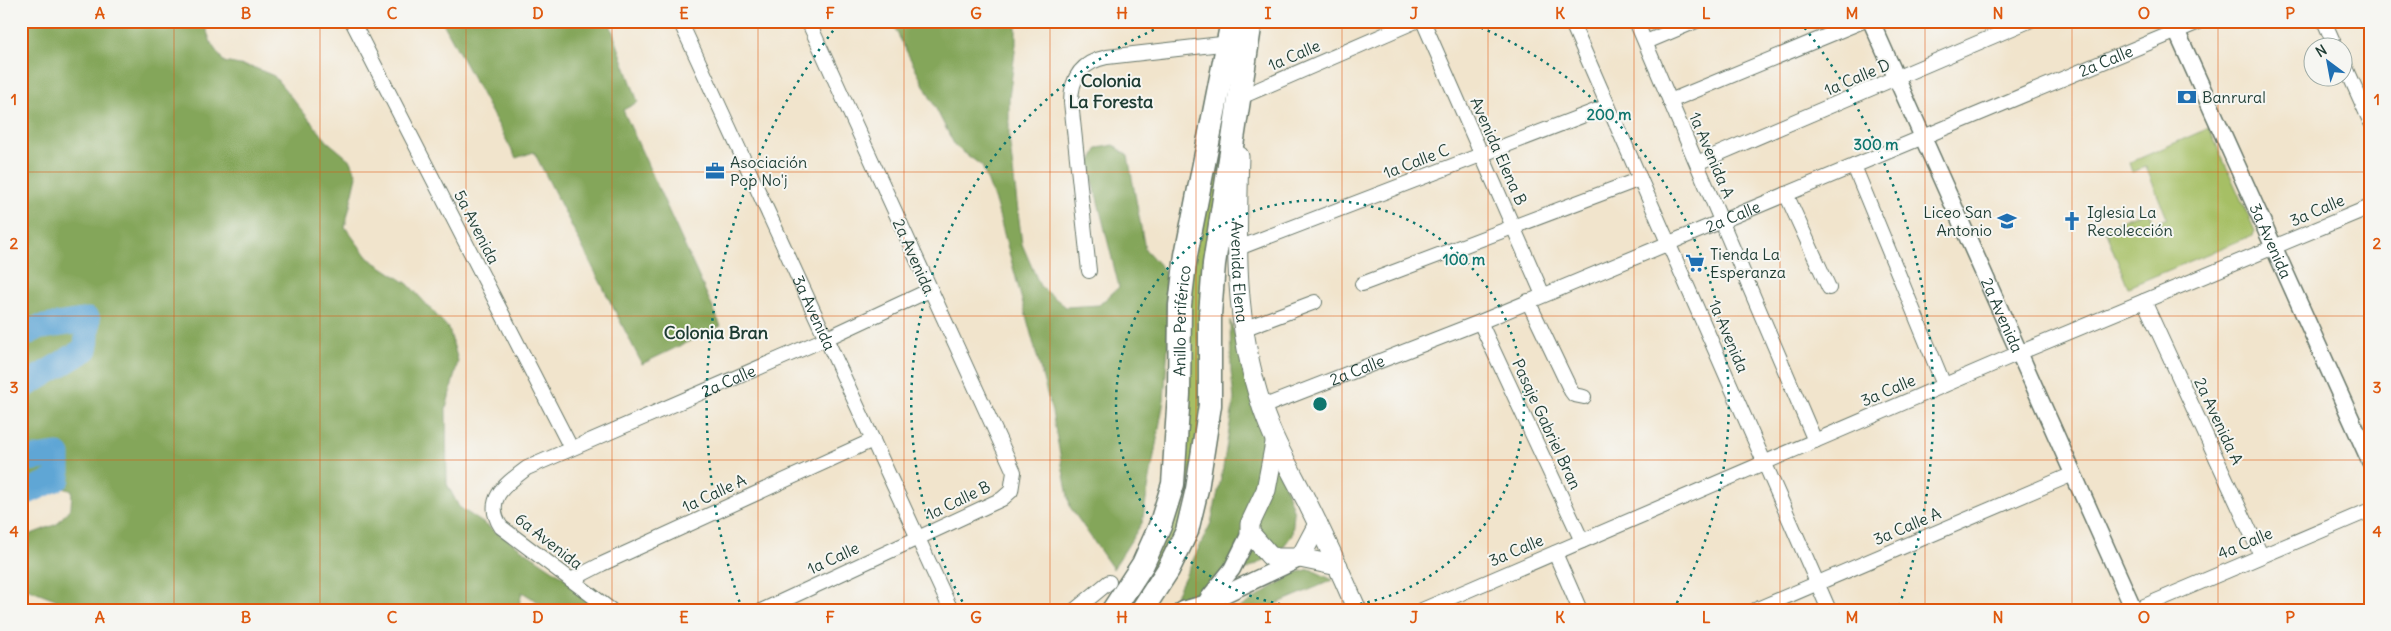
<svg xmlns="http://www.w3.org/2000/svg" width="2391" height="631" viewBox="0 0 2391 631" font-family="Delius,sans-serif">
  <style>
    .green { fill: #a6bf65; stroke: #627e4c }
    .forest { fill: #84a65a; stroke: #527247 }
    .lines { fill: none; stroke-linecap: round; stroke-linejoin: round }
    .river { stroke: #5fa6d5; stroke-width: 25 }
    .minor-casing { stroke: #687769; stroke-width: 16 }
    .tertiary-casing { stroke: #687769; stroke-width: 19 }
    .secondary-casing { stroke: #687769; stroke-width: 21 }
    .trunk-casing { stroke: #687769; stroke-width: 25 }
    .minor { stroke: #fff; stroke-width: 14 }
    .tertiary { stroke: #fff; stroke-width: 16 }
    .secondary { stroke: #fff; stroke-width: 19 }
    .trunk { stroke: #fff; stroke-width: 22 }
    .grid { fill: none; stroke: #de580e; stroke-width: 1; stroke-opacity: 0.55 }
    .ring { fill: none; stroke: #0f766e; stroke-width: 2.5; stroke-dasharray: 2.5 5 }
    .labels { text-anchor: middle; dominant-baseline: central; stroke-width: 4; stroke-linejoin: round; paint-order: stroke }
    .street-label { font-size: 16px; fill: #1f3d34; stroke: #f6f6f2 }
    .poi-label { font-size: 16px; fill: #1f3d34; stroke: #f6f6f2; text-anchor: start }
    .neighbourhood-label { font-size: 18px; font-weight: bold; fill: #1f3d34; stroke: #f6f6f2 }
    .centre { fill: #0f766e; stroke: #f6f6f2; stroke-width: 2.5 }
    .ring-label { font-size: 15px; text-anchor: middle; font-weight: bold; fill: #0f766e; stroke: #f6f6f2; stroke-width: 4; stroke-linejoin: round; paint-order: stroke }
    .neatline { fill: none; stroke: #de580e; stroke-width: 2 }
    .grid-label { font-size: 16px; text-anchor: middle; font-weight: bold; fill: #de580e }
  </style>
  <rect width="100%" height="100%" fill="#f6f6f2"/>
  <filter id="ink" filterUnits="userSpaceOnUse"><feTurbulence type="fractalNoise" baseFrequency=".02" numOctaves="2"/><feDisplacementMap in="SourceGraphic" scale="10" xChannelSelector="R" yChannelSelector="G"/><feConvolveMatrix kernelMatrix="1 2 1 2 8 2 1 2 1" color-interpolation-filters="sRGB"/></filter>
  <filter id="wash" filterUnits="userSpaceOnUse"><feTurbulence type="fractalNoise" baseFrequency=".0096" numOctaves="4" result="noise"/><feDisplacementMap in="SourceGraphic" scale="20" xChannelSelector="R" yChannelSelector="G"/><feGaussianBlur stdDeviation="1.12" result="paint"/><feColorMatrix in="noise" values="0 0 0 0 0 0 0 0 0 0 0 0 0 0 0 0 0 1.4 0 .05"/><feComposite in="paint" operator="in"/></filter>
  <g filter="url(#wash)">
    <rect width="100%" height="100%" fill="#f1e4cc"/>
    <!-- green -->
    <g class="green">
      <path d="M1234,50l-29,354 -26,124 -46,82h-11l45,-83 17,-220z"/>
      <path d="M2209,128l46,103 -2,4 -125,52 -24,-59 44,-18 5,14 14,-6 -21,-51 -14,5 -3,-9z"/>
    </g>
    <!-- forest -->
    <g class="forest">
      <path d="M21,21h182l9,24 12,17 31,6 19,8 53,65 24,20 6,15 -12,51 23,31 40,26 41,45 9,32 -12,48 1,75 12,23 154,103h-62l-29,-18 -4,18h-450l-13,-11 -34,-13v-48l36,-14 14,-17 1,-16 -25,-9 -26,2z"/>
      <path d="M442,21h167l29,81 -15,8 98,216 -79,38 -108,-212 -18,6z"/>
      <path d="M891,21h125v23l-7,54v39l13,107 18,42 26,21 33,-2 20,-18 -30,-122 9,-17 16,-3 14,11 17,93 20,22 3,75 -4,54 -22,123 -29,46 -43,-62 -18,-95 -56,-208 -14,-38 -27,-20z"/>
      <path d="M1230,320l64,193 -2,22 -12,16 -73,41 -33,7 37,-76 11,-49 12,-75 -3,-27z"/>
      <path d="M1310,569l23,11 -71,30h-26l59,-37z"/>
    </g>
    <g class="lines">
      <!-- river -->
      <g class="river">
        <path d="M21,336l16,-8 51,-8 -2,29 -65,39"/>
        <path d="M21,460l37,-5v23l-37,17"/>
      </g>
    </g>
  </g>
  <g filter="url(#ink)">
    <g class="lines">
      <!-- minor casing -->
      <g class="minor-casing">
        <g id="minor">
          <path d="M352,21l219,427"/>
          <path id="s1" d="M680,21l271,589"/>
          <path d="M1423,21l120,274"/>
          <path d="M1571,21l258,589"/>
          <path d="M1636,21l179,420"/>
          <path d="M2324,21l12,27"/>
          <path d="M1646,42l50,-21"/>
          <path d="M2344,63l26,58"/>
          <path d="M1241,97l175,-76"/>
          <path d="M1670,101l193,-80"/>
          <path d="M1697,163l332,-142"/>
          <path d="M1854,166l90,219"/>
          <path d="M1786,194l43,94"/>
          <path d="M1236,249l372,-143"/>
          <path d="M1089,271l-18,-169c0,-25 11,-40 36,-45l123,-14"/>
          <path d="M1362,284l278,-105"/>
          <path d="M1528,301l43,90 3,4 10,2"/>
          <path d="M2144,301l117,254"/>
          <path d="M1480,322l102,219"/>
          <path d="M1243,329l72,-27"/>
          <path id="s2" d="M1262,407l218,-85 721,-301"/>
          <path d="M1555,553l25,57"/>
          <path d="M571,580l31,-16 271,-124"/>
          <path id="s3" d="M611,610l-110,-83c-18,-28 5,-43 26,-59l298,-129 105,-49"/>
          <path d="M763,610l239,-111 9,-8 3,-19 -206,-451"/>
          <path d="M1075,610l34,-28"/>
          <path d="M1422,610l597,-257 351,-146"/>
          <path d="M1755,610l318,-136"/>
          <path d="M2135,610l235,-100"/>
        </g>
      </g>
      <!-- tertiary casing -->
      <g class="tertiary-casing">
        <g id="tertiary">
          <path id="s4" d="M1871,21l263,589"/>
          <path id="s5" d="M2172,21l198,440"/>
          <path d="M1208,599l24,-30 18,-36"/>
          <path d="M1183,610l21,-6 95,-45"/>
        </g>
      </g>
      <!-- secondary casing -->
      <g class="secondary-casing">
        <g id="secondary">
          <path id="s6" d="M1239,156c-3,87 -5,167 23,251 11,33 28,62 44,93 18,36 35,73 51,110"/>
          <path d="M1275,443l-9,47 -16,34v9l20,23 7,2h23l38,8"/>
          <path d="M1300,558l18,-34"/>
        </g>
      </g>
      <!-- trunk casing -->
      <g class="trunk-casing">
        <g id="trunk">
          <path id="s7" d="M1113,610l30,-46 17,-38 13,-42 6,-90 1,-89 6,-50 46,-234"/>
          <path d="M1142,610l26,-40 19,-39 10,-42 13,-84v-90l4,-51 37,-243"/>
        </g>
      </g>
      <!-- minor -->
      <use href="#minor" class="minor"/>
      <!-- tertiary -->
      <use href="#tertiary" class="tertiary"/>
      <!-- secondary -->
      <use href="#secondary" class="secondary"/>
      <!-- trunk -->
      <use href="#trunk" class="trunk"/>
    </g>
  </g>
  <!-- grid -->
  <path class="grid" d="M174,21v589M320,21v589M466,21v589M612,21v589M758,21v589M904,21v589M1050,21v589M1196,21v589M1342,21v589M1488,21v589M1634,21v589M1780,21v589M1925,21v589M2072,21v589M2218,21v589M21,172h2349M21,316h2349M21,460h2349"/>
  <!-- distance rings -->
  <g class="ring">
    <circle cx="1320" cy="404" r="204"/>
    <path d="M966 608A409 409 0 0 1 1173 22M1467 22A409 409 0 0 1 1674 608"/>
    <path d="M742 609A613 613 0 0 1 840 22M1800 22A613 613 0 0 1 1898 609"/>
  </g>
  <!-- icons -->
  <defs>
    <g id="bank-bare" transform="scale(1.5)"><path d="M-6-4H6V4H-6ZM0-2.3a2.3 2.3 0 1 0 0 4.6a2.3 2.3 0 1 0 0-4.6Z" fill="#1f6fb2" stroke="#f6f6f2" stroke-width="2.5" paint-order="stroke"/></g>
    <g id="office-bare" transform="scale(1.5)"><path d="M-6-3h4V-5.5h4V-3h4V5H-6ZM-1-4.5V-3h2v-1.5ZM-6 0V1H6V0Z" fill="#1f6fb2" stroke="#f6f6f2" stroke-width="2.5" paint-order="stroke"/></g>
    <g id="school-bare" transform="scale(1.5)"><path d="M0-5L7-2L0 1L-7-2ZM-4 1L0 2.5L4 1V4Q0 6-4 4Z" fill="#1f6fb2" stroke="#f6f6f2" stroke-width="2.5" paint-order="stroke"/></g>
    <g id="church-bare" transform="scale(1.5)"><path d="M-1.2-6h2.4v3.5h3.3v2.4h-3.3V6h-2.4V-.1h-3.3v-2.4h3.3Z" fill="#1f6fb2" stroke="#f6f6f2" stroke-width="2.5" paint-order="stroke"/></g>
    <g id="supermarket-bare" transform="scale(1.5)"><path d="M-6-5.5h2.5l.6 2H6L4.5 2H-2.5L-4.4-4H-6ZM-1.5 3.2a1.3 1.3 0 1 0 .1 0ZM3 3.2a1.3 1.3 0 1 0 .1 0Z" fill="#1f6fb2" stroke="#f6f6f2" stroke-width="2.5" paint-order="stroke"/></g>
  </defs>
  <g fill-rule="evenodd">
    <use href="#bank-bare" x="2187" y="97"/>
    <use href="#office-bare" x="715" y="171"/>
    <use href="#school-bare" x="2007" y="221"/>
    <use href="#church-bare" x="2072" y="221"/>
    <use href="#supermarket-bare" x="1695" y="263"/>
  </g>
  <g class="labels">
    <!-- street labels -->
    <g class="street-label">
      <text transform="translate(1294 55) rotate(-23)">1a Calle</text>
      <text stroke="none"><textPath href="#s2" startOffset="912">2a Calle</textPath></text>
      <text transform="translate(1857 77) rotate(-23)">1a Calle D</text>
      <text transform="translate(1499 151) rotate(66)">Avenida Elena B</text>
      <text transform="translate(1712 155) rotate(67)">1a Avenida A</text>
      <text transform="translate(1416 161) rotate(-21)">1a Calle C</text>
      <text transform="translate(2317 210) rotate(-23)">3a Calle</text>
      <text stroke="none"><textPath href="#s2" startOffset="508">2a Calle</textPath></text>
      <text transform="translate(477 227) rotate(63)">5a Avenida</text>
      <text stroke="none"><textPath href="#s5" startOffset="241">3a Avenida</textPath></text>
      <text transform="translate(914 256) rotate(66)">2a Avenida</text>
      <text stroke="none"><textPath href="#s6" startOffset="116">Avenida Elena</textPath></text>
      <text stroke="none"><textPath href="#s1" startOffset="321">3a Avenida</textPath></text>
      <text stroke="none"><textPath href="#s4" startOffset="322">2a Avenida</textPath></text>
      <text stroke="none"><textPath href="#s7" startOffset="304">Anillo Periférico</textPath></text>
      <text transform="translate(1729 336) rotate(67)">1a Avenida</text>
      <text stroke="none"><textPath href="#s2" startOffset="102">2a Calle</textPath></text>
      <text stroke="none"><textPath href="#s3" startOffset="431">2a Calle</textPath></text>
      <text transform="translate(1888 390) rotate(-23)">3a Calle</text>
      <text transform="translate(2219 421) rotate(65)">2a Avenida A</text>
      <text transform="translate(1547 424) rotate(65)">Pasaje Gabriel Bran</text>
      <text transform="translate(714 493) rotate(-25)">1a Calle A</text>
      <text transform="translate(958 500) rotate(-26)">1a Calle B</text>
      <text transform="translate(1907 526) rotate(-23)">3a Calle A</text>
      <text transform="translate(549 541) rotate(38)">6a Avenida</text>
      <text transform="translate(2245 543) rotate(-23)">4a Calle</text>
      <text transform="translate(1516 550) rotate(-23)">3a Calle</text>
      <text transform="translate(833 558) rotate(-25)">1a Calle</text>
    </g>
    <!-- poi labels -->
    <g class="poi-label">
      <text x="2202" y="97">Banrural</text>
      <text x="730" y="162">Asociación<tspan x="730" dy="18">Pop No'j</tspan></text>
      <text x="1992" y="212" text-anchor="end">Liceo San<tspan x="1992" dy="18">Antonio</tspan></text>
      <text x="2087" y="212">Iglesia La<tspan x="2087" dy="18">Recolección</tspan></text>
      <text x="1710" y="254">Tienda La<tspan x="1710" dy="18">Esperanza</tspan></text>
    </g>
    <!-- neighbourhood labels -->
    <g class="neighbourhood-label">
      <text x="1111" y="80">Colonia<tspan x="1111" dy="21">La Foresta</tspan></text>
      <text x="716" y="332">Colonia Bran</text>
    </g>
  </g>
  <circle cx="1320" cy="404" r="8" class="centre"/>
  <g class="ring-label">
    <text x="1609" y="120">200 m</text>
    <text x="1876" y="150">300 m</text>
    <text x="1464" y="265">100 m</text>
  </g>
  <!-- margin -->
  <rect width="2391" height="631" fill="none" stroke="#f6f6f2" stroke-width="55"/>
  <!-- north arrow -->
  <g transform="translate(2328 62) rotate(328)"><circle r="24" fill="#f6f6f2" stroke="#a0aca6"/>
  <path d="M0-4L9 19L0 12L-9 19Z" fill="#1f6fb2"/>
  <text y="-8" font-size="14" font-weight="bold" text-anchor="middle" fill="#1f3d34">N</text>
  </g>
  <rect x="28" y="28" width="2336" height="576" class="neatline"/>
  <g class="grid-label">
    <text x="100" y="19">A</text>
    <text x="246" y="19">B</text>
    <text x="392" y="19">C</text>
    <text x="538" y="19">D</text>
    <text x="684" y="19">E</text>
    <text x="830" y="19">F</text>
    <text x="976" y="19">G</text>
    <text x="1122" y="19">H</text>
    <text x="1268" y="19">I</text>
    <text x="1414" y="19">J</text>
    <text x="1560" y="19">K</text>
    <text x="1706" y="19">L</text>
    <text x="1852" y="19">M</text>
    <text x="1998" y="19">N</text>
    <text x="2144" y="19">O</text>
    <text x="2290" y="19">P</text>
    <text x="14" y="105">1</text>
    <text x="2377" y="105">1</text>
    <text x="14" y="249">2</text>
    <text x="2377" y="249">2</text>
    <text x="14" y="393">3</text>
    <text x="2377" y="393">3</text>
    <text x="14" y="537">4</text>
    <text x="2377" y="537">4</text>
    <text x="100" y="623">A</text>
    <text x="246" y="623">B</text>
    <text x="392" y="623">C</text>
    <text x="538" y="623">D</text>
    <text x="684" y="623">E</text>
    <text x="830" y="623">F</text>
    <text x="976" y="623">G</text>
    <text x="1122" y="623">H</text>
    <text x="1268" y="623">I</text>
    <text x="1414" y="623">J</text>
    <text x="1560" y="623">K</text>
    <text x="1706" y="623">L</text>
    <text x="1852" y="623">M</text>
    <text x="1998" y="623">N</text>
    <text x="2144" y="623">O</text>
    <text x="2290" y="623">P</text>
  </g>
</svg>
